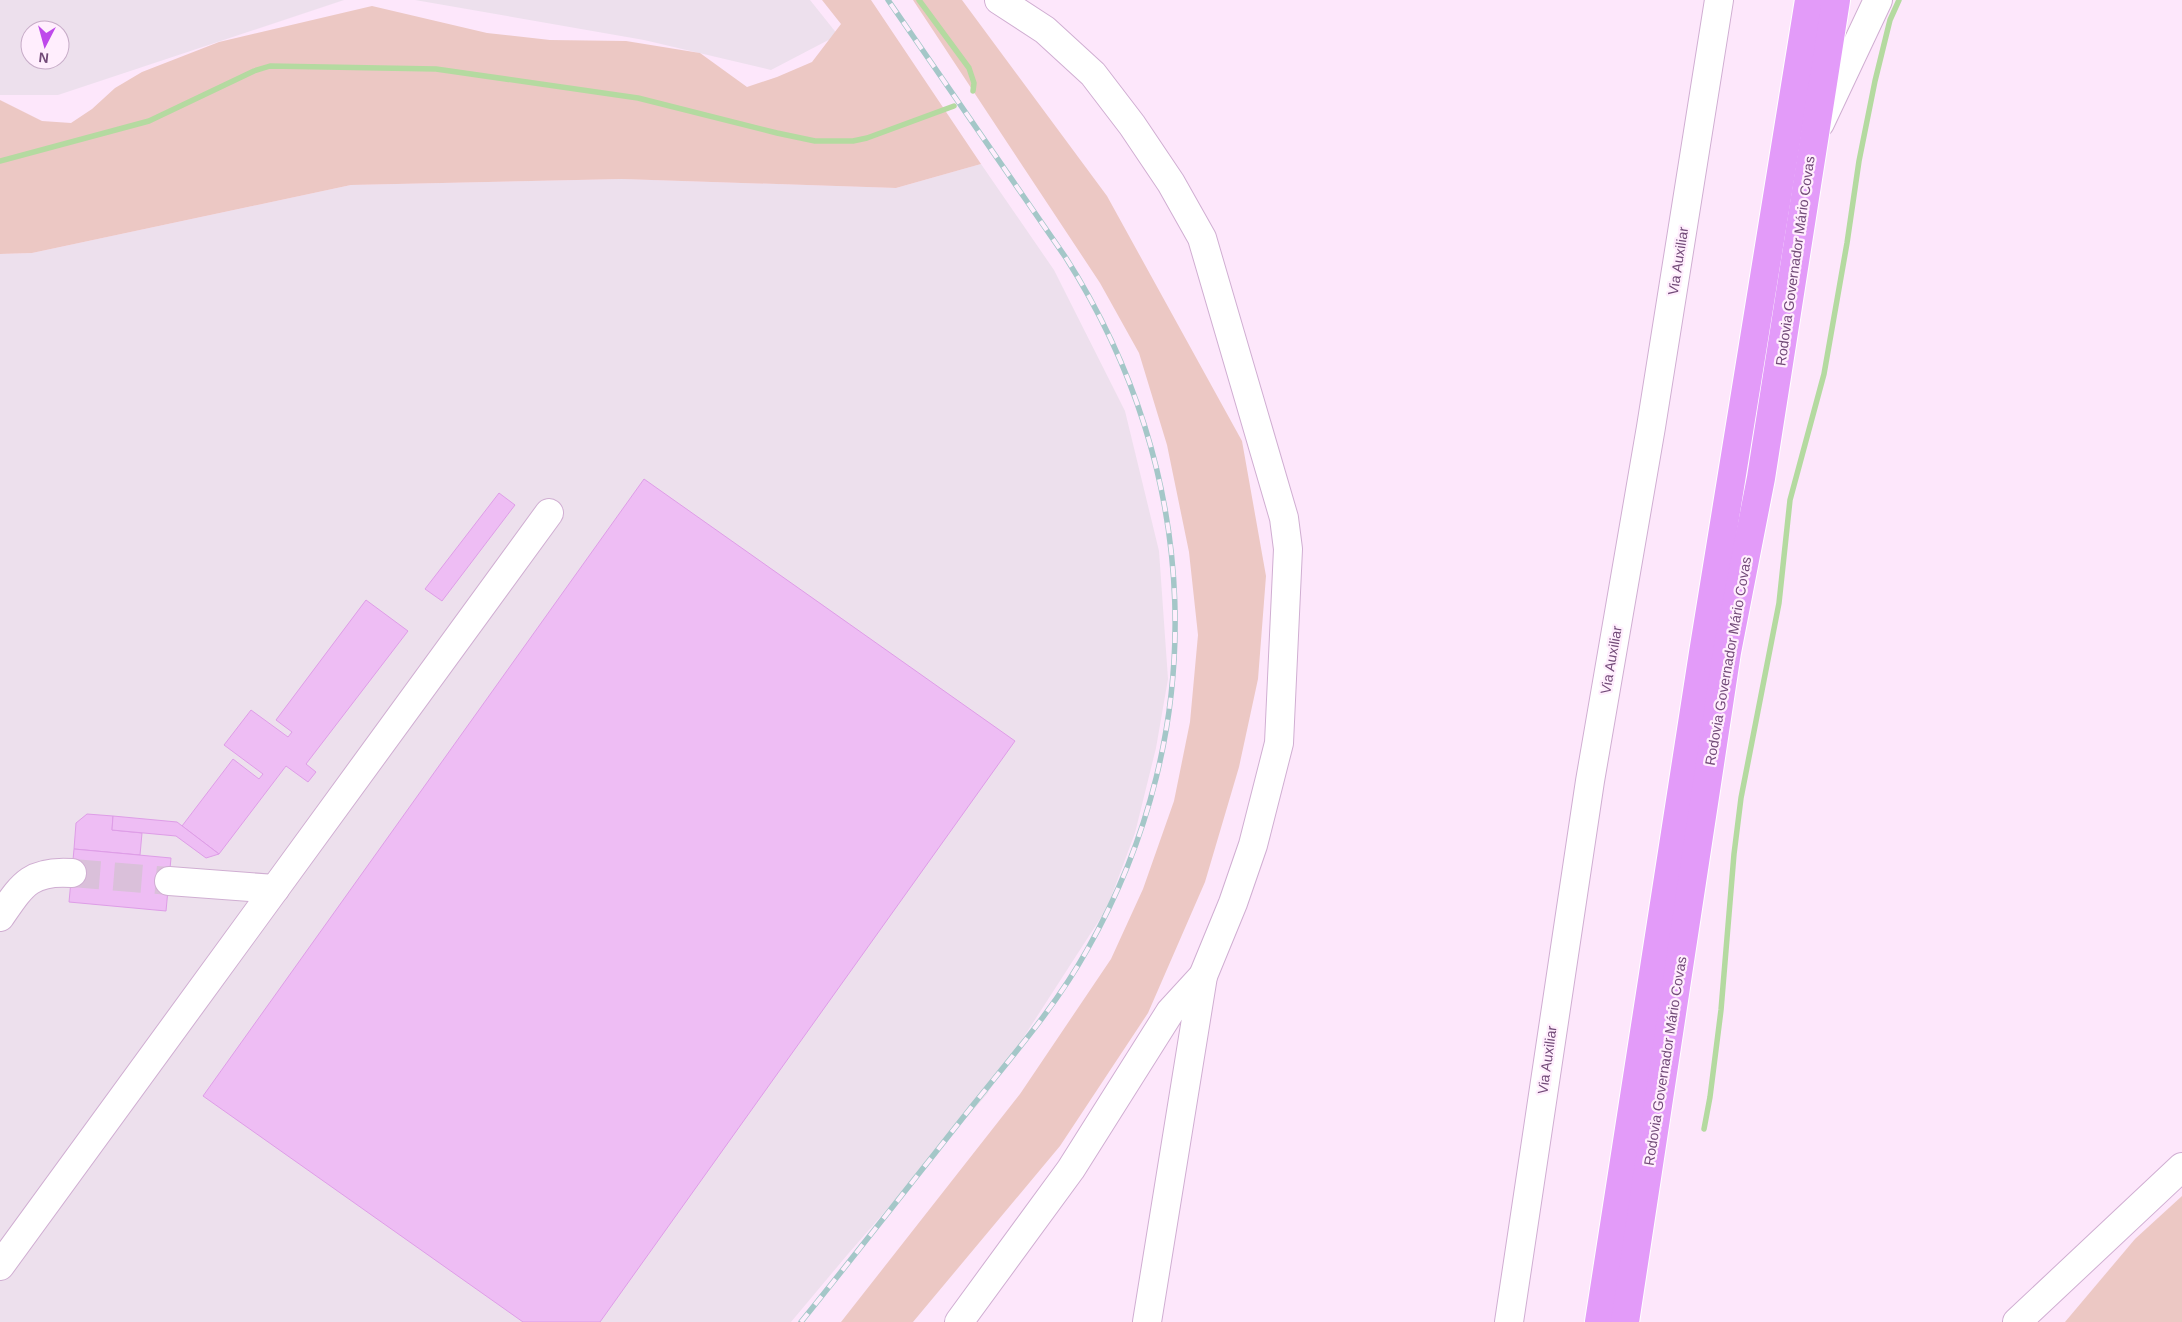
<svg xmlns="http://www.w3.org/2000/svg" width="2182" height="1322" viewBox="0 0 2182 1322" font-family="Arial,sans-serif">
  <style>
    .industrial { fill: #ede0ed; fill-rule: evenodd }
    .green { fill: #ecc8c4 }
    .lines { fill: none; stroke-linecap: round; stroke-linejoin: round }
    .stream { stroke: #b4daa0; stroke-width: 5.5 }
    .building { fill: #eebdf4; stroke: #de9de7 }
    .minor-tunnel { stroke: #dac0da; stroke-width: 28; stroke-dasharray: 28 14; stroke-linecap: butt }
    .minor-casing { stroke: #d0aed2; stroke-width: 30 }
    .highway-casing { stroke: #fff; stroke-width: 30 }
    .minor { stroke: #fff; stroke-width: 28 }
    .highway { stroke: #e39bf9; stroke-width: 28 }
    .rail-casing { stroke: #a4c7c8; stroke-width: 5.5 }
    .rail { stroke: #ffeefd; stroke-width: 4; stroke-dasharray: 11; stroke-linecap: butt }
    .labels { text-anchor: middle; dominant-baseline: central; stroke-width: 4.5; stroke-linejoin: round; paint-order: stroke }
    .street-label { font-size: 14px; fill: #724a78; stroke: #ffeefd }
  </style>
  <rect width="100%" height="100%" fill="#fde7fb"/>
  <!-- industrial -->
  <g class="industrial">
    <path d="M0,0h344l-286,95h-58zM30,30h30v30h-30z"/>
    <path d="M415,0h395l28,35 -67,35 -127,-30z"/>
    <path d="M981,164l73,106 71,141 34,140 9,128 -12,69 -21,85 -28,75 -120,186 -139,160 -57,68h-791v-1068l32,-1 319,-68 271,-6 274,9z"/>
  </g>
  <!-- green -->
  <g class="green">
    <path d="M822,0h49l110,164 -85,24 -274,-9 -271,6 -319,68 -32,1v-154l42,21 29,2 21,-14 23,-21 27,-16 77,-30 153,-36 115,27 63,7 76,1 74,12 47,34 30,-10 35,-15 29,-38z"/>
    <path d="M913,0h49l145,196 135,245 24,135 -8,103 -19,88 -34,115 -57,131 -88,133 -147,176h-72l179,-228 91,-135 32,-70 31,-88 16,-79 8,-87 -9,-83 -22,-107 -28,-92 -39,-70z"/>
    <path d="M2182,1196v126h-117l70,-83z"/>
  </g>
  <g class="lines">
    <!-- stream -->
    <g class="stream">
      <path d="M919,0l50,68 5,15 -1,8"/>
      <path d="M0,161l149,-40 105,-50 16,-5 166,3 202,29 139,35 38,8h38l14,-3 87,-32"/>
      <path d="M1704,1129l6,-32 11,-87 13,-156 7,-56 38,-195 11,-103 34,-126 23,-131 12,-82 16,-80 15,-61 9,-20"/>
    </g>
  </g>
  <!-- building -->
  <g class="building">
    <path d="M644,479l371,262 -415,581h-77l-320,-226z"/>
    <path d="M499,493l16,12 -73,96 -17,-12z"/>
    <path d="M366,600l42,31 -102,133 10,8 -8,10 -22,-16 -67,88 -37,-28 51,-67 26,20 4,-5 -39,-29 27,-35 37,27 4,-5 -16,-12z"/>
    <path d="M87,814l26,2 -1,14 30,3 -2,22 -66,-6 2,-26z"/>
    <path d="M113,816l64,6 42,32 -13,4 -30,-22 -64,-6z"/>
    <path d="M74,849l97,9 -5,53 -97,-9z"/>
  </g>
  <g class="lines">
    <!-- minor-tunnel -->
    <path class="minor-tunnel" d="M72,873l97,8"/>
    <!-- minor casing -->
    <g class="minor-casing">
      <g id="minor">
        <path d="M999,0l46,30 48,44 39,51 39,58 31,55 82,280 4,31 -9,194 -26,102 -20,58 -30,73 -56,346"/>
        <path d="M1820,123l58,-123"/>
        <path d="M169,881l106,8"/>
        <path d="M0,917c22,-32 30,-47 72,-44"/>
        <path d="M0,1266l549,-753"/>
        <path d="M959,1322l112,-153 99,-157 33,-36"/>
        <path d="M1509,1322l81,-541 61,-354 68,-427"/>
        <path d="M2017,1322l165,-155"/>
      </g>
    </g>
    <!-- highway casing -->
    <g class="highway-casing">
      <g id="highway">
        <path d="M1599,1322l104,-669 106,-653"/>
        <path d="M1625,1322l102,-670 34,-174 75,-478"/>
      </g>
    </g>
    <!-- minor -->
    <use href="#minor" class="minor"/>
    <!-- highway -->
    <use href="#highway" class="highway"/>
    <!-- rail casing -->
    <g class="rail-casing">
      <path id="rail" d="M801,1322c58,-72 115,-145 172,-217 40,-50 83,-99 114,-155 126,-222 115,-478 -21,-692l-178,-258"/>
    </g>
    <!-- rail -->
    <use href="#rail" class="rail"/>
  </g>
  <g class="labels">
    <!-- street labels -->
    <g class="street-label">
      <text transform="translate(1678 261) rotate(-81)">Via Auxiliar</text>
      <text transform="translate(1795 261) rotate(-82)">Rodovia Governador Mário Covas</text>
      <text transform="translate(1611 660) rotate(-80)">Via Auxiliar</text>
      <text transform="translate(1728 661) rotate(-80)">Rodovia Governador Mário Covas</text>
      <text transform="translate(1547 1060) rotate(-82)">Via Auxiliar</text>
      <text transform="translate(1665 1061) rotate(-81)">Rodovia Governador Mário Covas</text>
    </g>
  </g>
  <!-- north arrow -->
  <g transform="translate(45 45) rotate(186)"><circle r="24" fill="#ffeefd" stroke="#c7acc8"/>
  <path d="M0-4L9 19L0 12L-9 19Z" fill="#be48eb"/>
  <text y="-8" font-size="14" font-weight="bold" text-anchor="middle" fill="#724a78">N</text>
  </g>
</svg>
